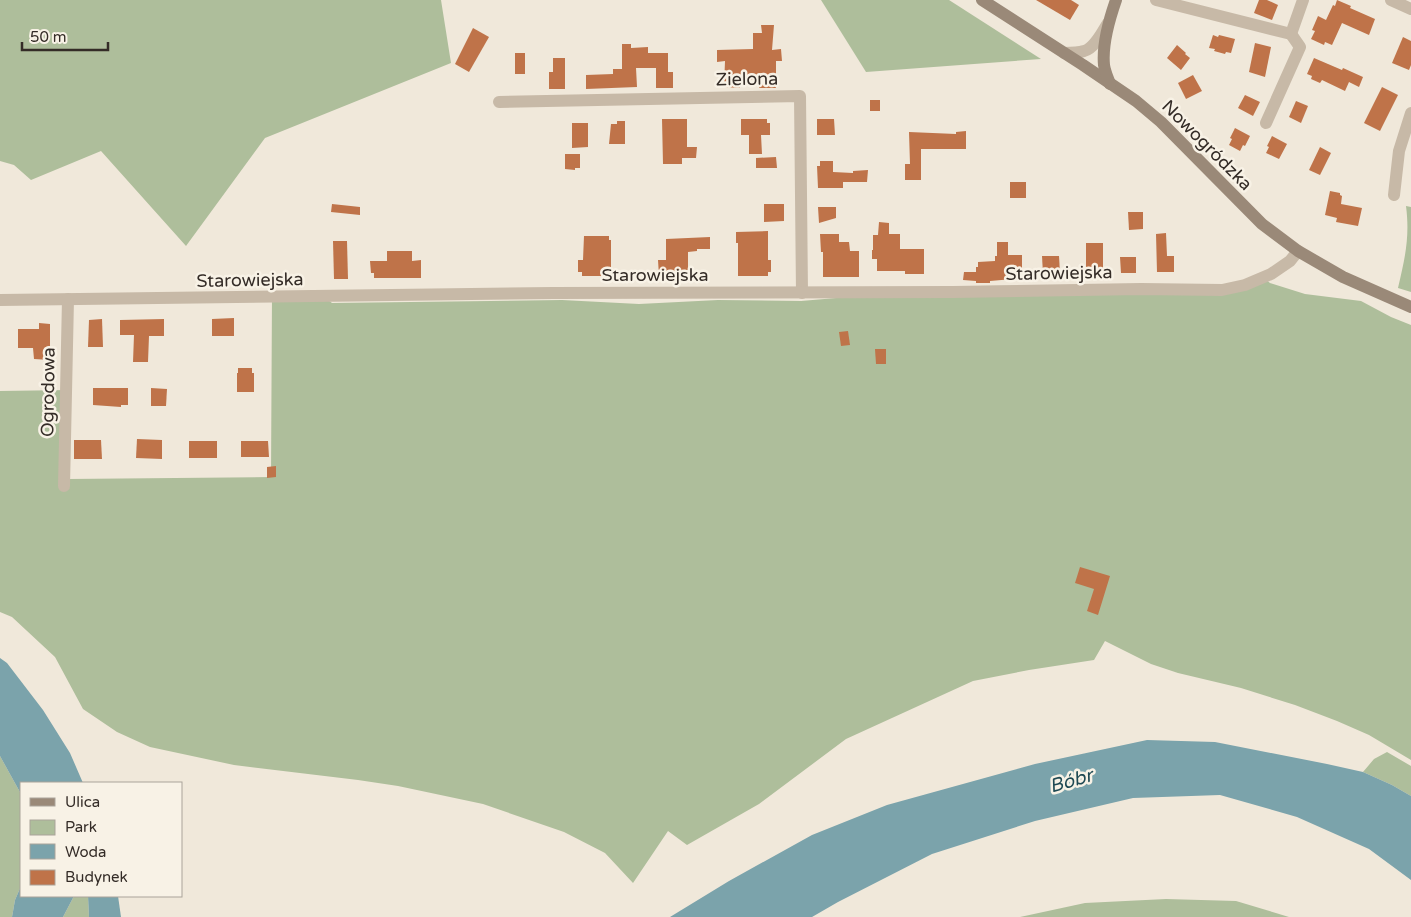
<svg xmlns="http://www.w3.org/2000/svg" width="1411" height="917" viewBox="0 0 1411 917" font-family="'Varela Round',sans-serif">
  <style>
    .green { fill: #aebe9b }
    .water { fill: #7ba3ab }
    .building { fill: #bf7349 }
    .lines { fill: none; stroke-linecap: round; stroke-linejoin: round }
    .street { stroke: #c7b9a7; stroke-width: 12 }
    .secondary { stroke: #9a8978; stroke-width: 12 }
    .labels { text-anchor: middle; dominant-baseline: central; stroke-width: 5; stroke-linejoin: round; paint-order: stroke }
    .street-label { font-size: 18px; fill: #342c27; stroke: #f8f2e6 }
    .water-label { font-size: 19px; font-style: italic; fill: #1f4953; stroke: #f8f2e6 }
  </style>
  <rect width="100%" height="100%" fill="#f0e8da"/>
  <!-- green -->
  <g class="green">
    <path d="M0,0h441l10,63 -186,75 -79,108 -85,-95 -70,29 -17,-15 -14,-4z"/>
    <path d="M821,0h128l92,59 -175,13z"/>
    <path d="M1406,206l5,1v85l-13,-4c7,-30 12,-51 8,-82z"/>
    <path d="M1264,278l6,5 35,11 56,7 30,16 20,8v435l-42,-25 -32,-14 -42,-16 -54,-17 -63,-15 -27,-9 -46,-23 -11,19 -65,10 -56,11 -127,58 -87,65 -72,41 -19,-14 -35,52 -28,-30 -41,-21 -81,-28 -85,-18 -40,-6 -124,-15 -84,-18 -33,-15 -34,-23 -28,-52 -43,-40 -12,-5v-221l69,-1 -1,89 203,-2 1,-183 46,-2 14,11 230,-3 77,4 79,-4 83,1 176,-15 265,-2z"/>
    <path d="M1387,752l24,14v30l-19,-11 -29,-13 11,-13z"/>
    <path d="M0,756l21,38v92l-6,14 -3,17h-12z"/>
    <path d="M74,896h14l1,21h-26z"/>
    <path d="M1166,899l70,2 53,16h-269l65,-14z"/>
  </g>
  <!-- water -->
  <g class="water">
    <path d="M0,658l7,5 36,47 27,43 13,30h-62v11l-21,-38z"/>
    <path d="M1147,740l68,2 112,22 36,8 29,13 19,11v84l-42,-31 -72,-32 -77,-22 -87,3 -98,23 -103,33 -94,48 -26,15h-142l59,-36 83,-46 75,-30 148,-41z"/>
    <path d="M21,886v10h53l-11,21h-51l3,-17z"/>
    <path d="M88,896h30l3,21h-32z"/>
  </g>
  <!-- building -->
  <g class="building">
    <path d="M1036,0h35l8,5 -9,15z"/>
    <path d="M1259,0h8l11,5 -6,15 -18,-7z"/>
    <path d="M1337,0l14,6 -1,2 25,11 -6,16 -27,-12 -10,22 -7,-3 -1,3 -13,-6 4,-8 -3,-1 6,-14 8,4 7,-15 2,1z"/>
    <path d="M761,25h13l-2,25 9,-1 1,12h-6v27h-17v-8h-19v8l-16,-1 1,-26 -8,1v-12l36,-1v-16h9z"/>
    <path d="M473,28l16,9 -20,35 -14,-8z"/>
    <path d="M1213,35l5,2 1,-2 16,4 -4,14 -5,-1 -1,2 -11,-3 1,-2 -6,-1z"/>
    <path d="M1403,37l8,4v24l-2,5 -17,-7z"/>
    <path d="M1255,43l16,4 -6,30 -16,-5z"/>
    <path d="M622,44h9v4l17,-1v6h20v19h5v16h-17v-20h-20l1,19 -51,2v-14l27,-1v-5h9z"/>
    <path d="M1177,45l9,8 -1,1 5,4 -9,12 -14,-12z"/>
    <rect x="515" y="53" width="10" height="21"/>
    <path d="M553,58h12v31h-16v-17h4z"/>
    <path d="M1314,58l28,12 1,-2 20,9 -4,10 -10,-5 -4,9 -23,-11 -2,3 -9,-4 1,-3 -5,-2z"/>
    <path d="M1193,75l9,16 -16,8 -8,-16z"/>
    <path d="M1382,87l16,8 -18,36 -16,-8z"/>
    <path d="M1245,95l15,7 -7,14 -15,-8z"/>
    <rect x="870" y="100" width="10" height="11"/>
    <path d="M1296,101l12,5 -7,17 -12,-6z"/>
    <path d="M662,119h25v28h10l-1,11h-14v6h-19z"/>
    <path d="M741,119h26v4h3v12h-9l1,19h-13v-19h-8z"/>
    <path d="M817,119h17l1,16h-18z"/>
    <path d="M617,121h8v23h-16l2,-20h6z"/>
    <path d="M572,123h16v24l-16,1z"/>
    <path d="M1235,128l15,8 -5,10 -2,-1 -3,6 -11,-6 3,-6 -2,-1z"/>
    <path d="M966,131v18h-45v31h-16v-16h5l-1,-32 47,2v-2z"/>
    <path d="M1272,136l15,8 -8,15 -13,-6 3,-6 -2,-1z"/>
    <path d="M1320,147l11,6 -11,22 -11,-5z"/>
    <path d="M565,154h15v14h-5v2l-10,-1z"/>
    <path d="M776,157l1,11h-21v-10z"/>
    <path d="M820,161h13v11l20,1v-2l15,-1 -1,12h-24v6h-25l-1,-22h3z"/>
    <rect x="1010" y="182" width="16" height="16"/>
    <path d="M1330,191l10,2v2l2,1 -1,8 21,4 -4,18 -22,-4 1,-4 -12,-3z"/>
    <path d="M332,204l28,3v8l-29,-3z"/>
    <path d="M764,204h20v17l-20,1z"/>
    <path d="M818,207h18v11l-17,5z"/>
    <path d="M1128,212h15v17l-14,1z"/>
    <path d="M879,222l10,1v11h11v15h24v25h-19v-3h-28v-12h-5v-9h1v-15h5z"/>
    <path d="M768,231v29h3v12h-3v4h-30v-33h-2v-11z"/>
    <path d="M1166,233l1,23h7v16h-17l-1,-38z"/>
    <path d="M820,234h19v8h10l1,9h9v26h-36v-25h-2z"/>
    <path d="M584,236h25v4h2v36h-29v-4h-4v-12h5z"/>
    <path d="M710,237v12h-13v2l-9,1v23l-29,1 -1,-16h8v-21z"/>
    <path d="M333,241h14l1,38h-14z"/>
    <path d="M997,242h11v13h14v22h-9v2l-23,2v2h-14v-2l-13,-1 1,-8h12v-5h2v-5l17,-1v-5h2z"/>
    <rect x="1086" y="243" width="17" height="30"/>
    <path d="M387,251h25v10l9,-1v18h-47v-5h-3l-1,-12h17z"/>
    <path d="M1042,256h17l1,17 -17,1z"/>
    <path d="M1120,257h16v16h-15z"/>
    <path d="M234,318v18h-22v-17z"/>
    <path d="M102,319l1,28h-15l1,-27z"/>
    <path d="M164,319v17h-15l-1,26h-15l1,-27h-14v-15z"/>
    <path d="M39,323l11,1v36l-16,-1 -1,-11h-15v-19h21z"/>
    <path d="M848,331l2,14 -9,1 -2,-14z"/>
    <path d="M875,349h11v15h-10z"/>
    <path d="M238,368h14v5h2v19h-17v-19h1z"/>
    <path d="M93,388h35v17h-7v2l-28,-2z"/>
    <path d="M151,388l16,1 -1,17h-15z"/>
    <path d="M137,439l25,1v19l-26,-1z"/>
    <path d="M74,440h27l1,19h-28z"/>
    <rect x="189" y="441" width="28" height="17"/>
    <path d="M241,441h27l1,16h-28z"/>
    <path d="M276,466v11l-9,1v-11z"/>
    <path d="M1080,567l30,9 -12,39 -11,-4 7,-22 -19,-6z"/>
  </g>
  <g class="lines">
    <!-- street -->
    <g class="street">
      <path d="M1156,0l135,34 12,-34"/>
      <path d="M1391,0l20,9"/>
      <path d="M1064,53c6,0 14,0 20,-2 11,-3 18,-19 24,-28"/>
      <path d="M499,102l301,-6 2,197"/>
      <path d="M1266,123l34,-76 -9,-13"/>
      <path d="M1394,195l5,-44 12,-38"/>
      <path d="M0,300l553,-7 400,-1 188,-3 81,1 23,-5 26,-11 19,-13 8,-10"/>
      <path d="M64,486l4,-187"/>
    </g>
    <!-- secondary -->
    <g class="secondary">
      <path d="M982,0l101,65 53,36 25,21 101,102 36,27 45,26 68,30"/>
      <path d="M1110,84c-2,-6 -5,-12 -6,-19 -2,-21 5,-45 12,-65"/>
    </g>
  </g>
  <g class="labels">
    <!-- street labels -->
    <g class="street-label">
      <text transform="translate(747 79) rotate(-1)">Zielona</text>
      <text transform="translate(1207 145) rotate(45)">Nowogródzka</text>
      <text transform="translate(1059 273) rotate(-1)">Starowiejska</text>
      <text x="655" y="275">Starowiejska</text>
      <text transform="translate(250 280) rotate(-1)">Starowiejska</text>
      <text transform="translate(48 392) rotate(-89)">Ogrodowa</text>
    </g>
    <!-- water labels -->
    <g class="water-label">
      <text transform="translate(1071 781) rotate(-16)">Bóbr</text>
    </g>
  </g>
  <!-- legend -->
  <rect x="20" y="782" width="162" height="115" fill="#f8f2e6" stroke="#aaa39a"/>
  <rect x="30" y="798" width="25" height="8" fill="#9a8978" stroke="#aaa39a"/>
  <text x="65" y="807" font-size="15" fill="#342c27">Ulica</text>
  <rect x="30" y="820" width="25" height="15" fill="#aebe9b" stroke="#aaa39a"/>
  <text x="65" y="832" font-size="15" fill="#342c27">Park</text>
  <rect x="30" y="844" width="25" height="15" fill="#7ba3ab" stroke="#aaa39a"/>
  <text x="65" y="857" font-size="15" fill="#342c27">Woda</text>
  <rect x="30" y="870" width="25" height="15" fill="#bf7349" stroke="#aaa39a"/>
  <text x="65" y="882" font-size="15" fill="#342c27">Budynek</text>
  <!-- scale -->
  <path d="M22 42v8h86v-8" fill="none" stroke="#342c27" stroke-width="2.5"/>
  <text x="30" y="42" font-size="15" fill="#342c27" stroke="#f8f2e6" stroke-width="4" paint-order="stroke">50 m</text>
</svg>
